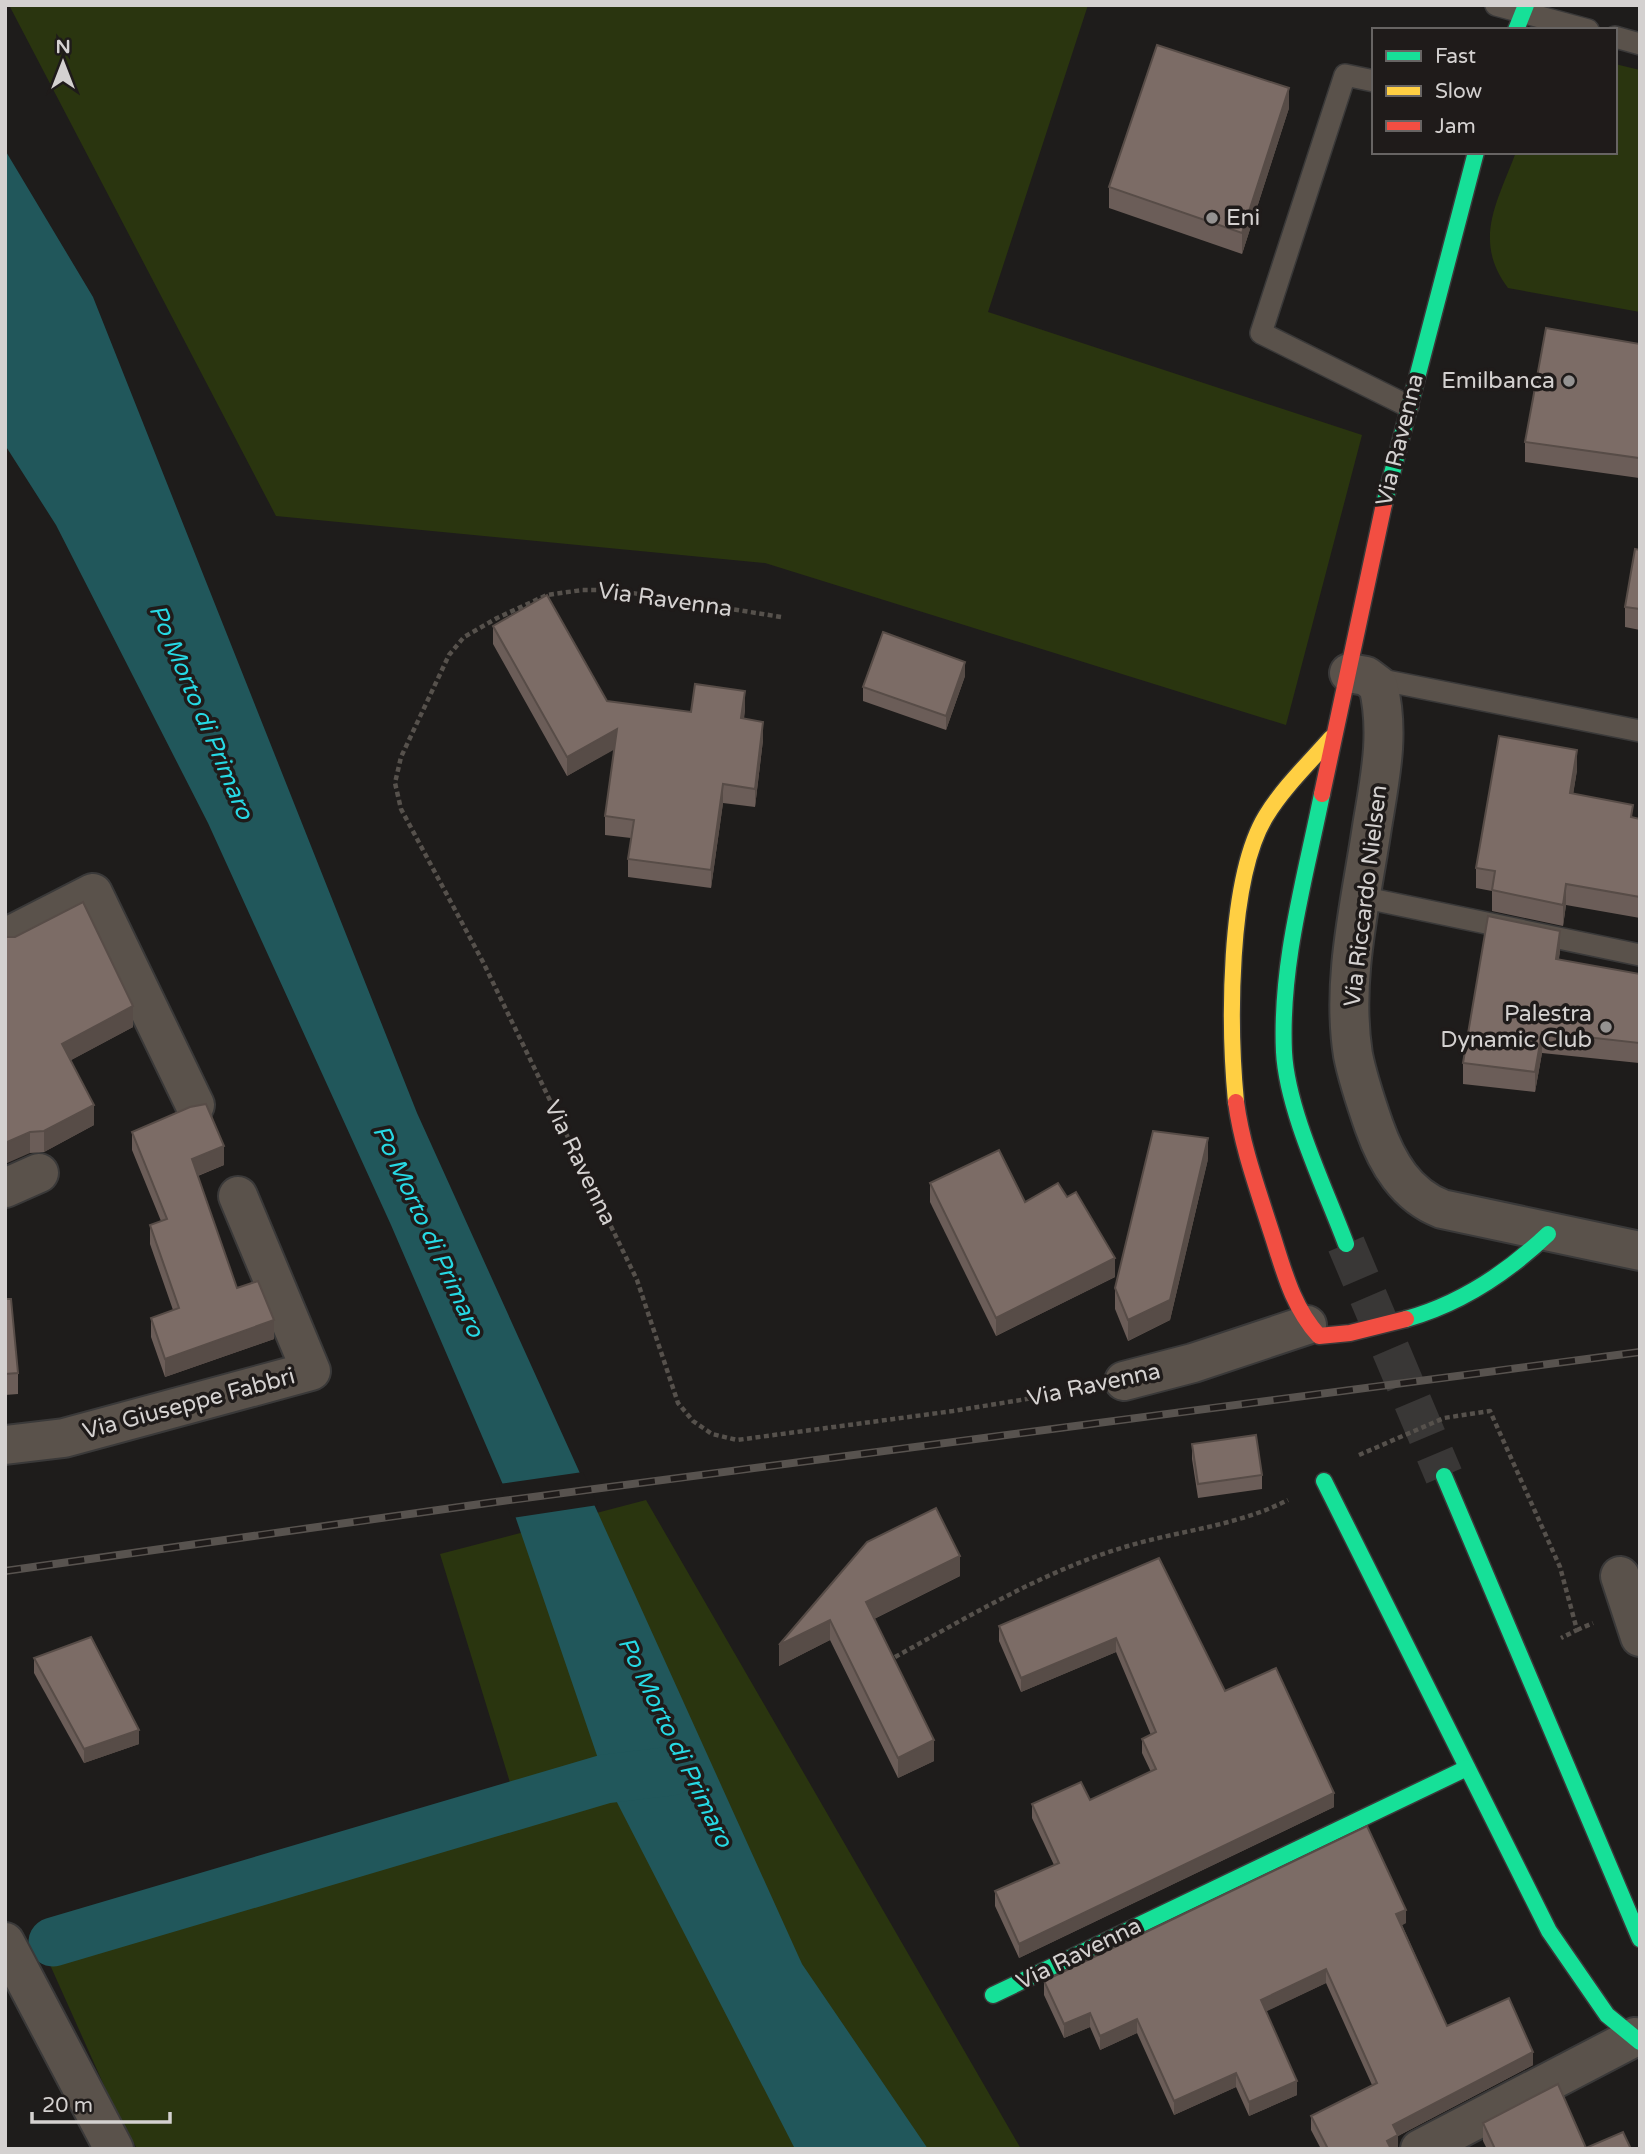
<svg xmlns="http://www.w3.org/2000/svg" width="1645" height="2154" viewBox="0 0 1645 2154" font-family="'Varela Round',sans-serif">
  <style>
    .green { fill: #2a350f }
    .water { fill: #21575b }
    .pier { fill: #1e1c1b }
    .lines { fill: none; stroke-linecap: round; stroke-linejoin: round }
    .canal { stroke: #21575b; stroke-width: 49 }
    .secondary-tunnel { stroke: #393736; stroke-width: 38; stroke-dasharray: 38 19; stroke-linecap: butt }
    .lane-casing { stroke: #3a3939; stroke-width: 24 }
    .street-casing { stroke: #3a3939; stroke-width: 42 }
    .fast-casing { stroke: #3a3939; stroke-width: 19 }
    .slow-casing { stroke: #3a3939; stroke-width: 19 }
    .jam-casing { stroke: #3a3939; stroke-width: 19 }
    .path { stroke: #56514c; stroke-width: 4.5; stroke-dasharray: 5 3.5; stroke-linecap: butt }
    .lane { stroke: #5a524b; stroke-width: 21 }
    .street { stroke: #5a524b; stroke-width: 38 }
    .fast { stroke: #16e098; stroke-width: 16 }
    .slow { stroke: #ffcf43; stroke-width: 16 }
    .jam { stroke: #f24e42; stroke-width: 16 }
    .rail-casing { stroke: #58534f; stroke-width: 8 }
    .rail { stroke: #1f1b1a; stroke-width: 5; stroke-dasharray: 16; stroke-linecap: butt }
    .wall { fill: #6b5d58 }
    .shaded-wall { fill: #574c47 }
    .building { fill: #7c6c66; stroke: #574c47; stroke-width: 2 }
    .poi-dot { fill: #949291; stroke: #1f1b1a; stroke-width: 2.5 }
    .labels { text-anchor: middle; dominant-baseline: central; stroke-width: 7; stroke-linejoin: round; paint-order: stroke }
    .poi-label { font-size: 23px; fill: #d4d1d0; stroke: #1f1b1a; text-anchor: end }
    .street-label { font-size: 23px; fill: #d4d1d0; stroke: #1f1b1a }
    .water-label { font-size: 24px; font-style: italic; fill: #27d9e4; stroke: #1f1b1a }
  </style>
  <rect width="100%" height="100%" fill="#1e1c1b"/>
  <!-- green -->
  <g class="green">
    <path d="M9,5h1079l-100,307 374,123 -76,290 -521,-162 -489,-47z"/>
    <path d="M1615,64l25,6v242l-132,-24c-36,-48 -10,-87 8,-136h99z"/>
    <path d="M646,1500l375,649h-884l-26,-48 -77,-172 478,-140 -72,-235z"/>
  </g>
  <!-- water -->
  <path class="water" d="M5,150l88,147 324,816 385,851 126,185h-133l-190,-370 -95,-278 -119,-276 -183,-402 -152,-298 -51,-80z"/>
  <!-- pier -->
  <path class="pier" d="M583,1472l15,33 -86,13 -13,-34z"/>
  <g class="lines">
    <!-- canal -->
    <path class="canal" d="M53,1942l552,-163 67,-8"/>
    <!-- secondary-tunnel -->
    <path class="secondary-tunnel" d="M1346,1244l98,232"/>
    <!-- lane casing -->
    <g class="lane-casing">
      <g id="lane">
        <path d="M1496,5l92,25"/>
        <path d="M1615,37l25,7"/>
        <path d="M1374,81l-29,-6 -84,258 147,73"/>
        <path d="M1372,678l268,53"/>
        <path d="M1361,897l279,58"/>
      </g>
    </g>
    <!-- street casing -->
    <g class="street-casing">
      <g id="street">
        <path d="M1349,673l17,3 12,9c12,48 2,93 -6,142 -11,74 -31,153 -19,228 5,25 13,48 21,71 13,37 32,69 68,83l198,42"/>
        <path d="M5,938l88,-45 102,212"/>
        <path d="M5,1188l34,-15"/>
        <path d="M1124,1381l69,-18 114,-38"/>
        <path d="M5,1445l59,-7 247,-67 -73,-175"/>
        <path d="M1620,1576l20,61"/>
        <path d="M5,1942l109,207"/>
        <path d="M1420,2149l215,-112"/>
      </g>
    </g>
    <!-- fast casing -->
    <g class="fast-casing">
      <g id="fast">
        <path d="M1516,30l10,-25"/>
        <path d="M1384,504l92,-352"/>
        <path d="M1322,794c-17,85 -42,170 -38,258 3,58 41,136 62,192"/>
        <path d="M1406,1319c54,-15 102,-47 142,-85"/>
        <path d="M1444,1476l196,463"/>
        <path d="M1324,1481l225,450 58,84 33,27"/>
        <path d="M993,1995l474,-227"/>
      </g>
    </g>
    <!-- slow casing -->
    <g class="slow-casing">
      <path id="slow" d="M1236,1102c-7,-73 -9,-222 30,-286 17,-28 43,-53 65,-78"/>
    </g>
    <!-- jam casing -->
    <g class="jam-casing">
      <g id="jam">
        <path d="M1322,794l62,-290"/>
        <path d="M1236,1102c6,44 21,85 34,126 13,39 21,77 49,108l31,-3 56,-14"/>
      </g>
    </g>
    <!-- path -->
    <g class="path">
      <path d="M781,617l-167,-27h-32l-35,5 -50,23 -33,19 -15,18 -48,102 -6,26 6,26 82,153 154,318 41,123 15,18 19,13 25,6 216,-29 129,-21"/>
      <path d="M1359,1455l85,-37 46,-7 70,156 17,63 -16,8"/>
      <path d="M1577,1630l16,-7"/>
      <path d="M895,1657c75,-41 150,-87 233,-111 54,-16 109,-20 160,-46"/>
    </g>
    <!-- lane -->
    <use href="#lane" class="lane"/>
    <!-- street -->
    <use href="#street" class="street"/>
    <!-- fast -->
    <use href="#fast" class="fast"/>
    <!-- slow -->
    <use href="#slow" class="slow"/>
    <!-- jam -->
    <use href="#jam" class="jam"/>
    <!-- rail casing -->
    <g class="rail-casing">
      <path id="rail" d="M5,1571l490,-69 1145,-150"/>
    </g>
    <!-- rail -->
    <use href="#rail" class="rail"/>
  </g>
  <!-- wall -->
  <g class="wall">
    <path d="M1289,108l-47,146 -133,-46v-21z"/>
    <path d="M1640,344l-1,134 -114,-16v-20z"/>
    <path d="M1640,550v80l-15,-3v-20z"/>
    <path d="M493,626l114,75 84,11 54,-3 -1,10 19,21 -8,67 -32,-4 -12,85 -83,-11v-18l3,-21 -26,-3v-19l9,-67 -47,27 -74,-132z"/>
    <path d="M965,676l-19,54 -83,-29v-14z"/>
    <path d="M1577,770l-4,24 60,23 7,2v99l-74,-13 -3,21 -71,-15v-20l-16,-3v-20z"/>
    <path d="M5,937l128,90 -62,33 23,65 -50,27 -14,1z"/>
    <path d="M1560,952l-2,8 82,14 -1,89 -97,-10 -7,39 -72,-8v-21z"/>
    <path d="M132,1132l92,33 -26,11 39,112 37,51 -109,38 -14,-40v-19l22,-8 -23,-66v-19l11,-4 -29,-71z"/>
    <path d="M1208,1159l-38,161 -42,21 -13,-32v-21z"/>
    <path d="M930,1183l95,19 90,75 -119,59 -66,-134z"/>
    <path d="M5,1299l13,74v21l-13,1z"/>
    <path d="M1192,1444l70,31v14l-64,9 -6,-39z"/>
    <path d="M960,1556v20l-86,43 60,142 -36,17 -68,-138 -51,26v-21z"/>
    <path d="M1159,1558l66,133 109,116 -315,151 -24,-52v-15l59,-26 -22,-47v-14l58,-4 61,-28 -9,-19v-14l9,-4 -35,-83 -95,40 -22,-51v-15z"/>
    <path d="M34,1658l105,86 -55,19 -50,-90z"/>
    <path d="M1406,1923l-4,2 45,101 86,39 -135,71v13h-77l-10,-19v-14l61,-31 -46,-102 -60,28 31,84 -48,21 -13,-29 -62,28 -37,-82 -37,17 -10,-23 -26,11 -20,-43v-14z"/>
    <path d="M1483,2123l103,25 45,1h-144l-4,-8z"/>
  </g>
  <!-- shaded-wall -->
  <g class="shaded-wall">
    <path d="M1289,88v20l-47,146v-21z"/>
    <path d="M965,662v14l-19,54v-14z"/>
    <path d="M745,691v18l-4,28v-19z"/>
    <path d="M763,722v18l-8,67v-18z"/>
    <path d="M617,729v19l-50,28v-19z"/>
    <path d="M1577,750v20l-7,44v-21z"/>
    <path d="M723,784v19l-12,85v-18z"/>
    <path d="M1566,884v21l-3,21v-21z"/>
    <path d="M1560,931v21l-4,28v-21z"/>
    <path d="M133,1006v21l-71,38v-21z"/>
    <path d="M1542,1032v21l-7,39v-20z"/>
    <path d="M94,1105v20l-50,27v-21z"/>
    <path d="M30,1132v21l-25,11v-21z"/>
    <path d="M1208,1138v21l-38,161 -42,21v-21z"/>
    <path d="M224,1146v19l-32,13v-19z"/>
    <path d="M1115,1258v19l-119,59v-18z"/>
    <path d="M274,1320v19l-109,38v-18z"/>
    <path d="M960,1556v20l-94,47v-21z"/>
    <path d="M830,1620v20l-51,26v-21z"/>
    <path d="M1116,1638v14l-95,40v-14z"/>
    <path d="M139,1730v14l-55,19v-14z"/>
    <path d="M934,1740v21l-36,17v-20z"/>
    <path d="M1334,1793v14l-315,151v-14z"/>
    <path d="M1406,1910v13l-10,5v-14z"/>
    <path d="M1326,1969v14l-65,31v-14z"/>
    <path d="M1090,2013v14l-26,11v-14z"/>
    <path d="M1137,2019v14l-37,17v-14z"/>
    <path d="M1533,2052v13l-135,71v13h-11v-8l6,-16z"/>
    <path d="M1236,2073v14l-62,28v-14z"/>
    <path d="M1297,2081v14l-48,21v-14z"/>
  </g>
  <!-- building -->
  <g class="building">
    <path d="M1157,45l132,43 -47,145 -133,-46z"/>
    <path d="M1546,328l94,16 -1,114 -114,-16z"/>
    <path d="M1635,549l5,1v59l-15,-2z"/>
    <path d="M547,595l60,106 84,11 4,-28 50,7 -4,27 22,4 -8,67 -32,-5 -12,86 -83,-11 6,-39 -29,-4 12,-87 -50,28 -74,-131z"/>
    <path d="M883,632l82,30 -19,54 -83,-29z"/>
    <path d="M1499,736l78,14 -7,43 63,12 -2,12 9,2v78l-74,-13 -3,21 -71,-15 3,-19 -19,-3z"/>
    <path d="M83,902l50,104 -71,38 32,61 -50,26 -14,1 -25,11v-206h10z"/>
    <path d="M1488,916l72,15 -4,28 84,15 -1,69 -97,-11 -7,40 -72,-9z"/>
    <path d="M206,1104l18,42 -32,13 45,129 21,-7 16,39 -109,39 -14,-41 28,-10 -29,-83 17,-6 -35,-87 58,-25z"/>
    <path d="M1153,1131l55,7 -38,162 -42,20 -13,-32z"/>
    <path d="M999,1150l26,52 33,-19 9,14 9,-5 39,66 -119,60 -66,-135z"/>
    <path d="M5,1299h6l7,74 -13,1z"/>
    <path d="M1256,1435l6,40 -64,9 -6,-40z"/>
    <path d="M936,1508l24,48 -94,46 68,138 -36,18 -68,-138 -51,25 88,-103z"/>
    <path d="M1159,1558l66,133 51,-23 58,125 -315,151 -24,-53 64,-28 -27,-59 49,-22 9,18 66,-31 -14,-30 14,-7 -40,-94 -95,40 -22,-52z"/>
    <path d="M91,1637l48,93 -55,19 -50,-91z"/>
    <path d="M1367,1826l39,84 -10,4 51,112 62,-28 24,54 -140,73 5,10 -11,6 4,8h-63l-17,-33 66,-33 -51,-114 -65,31 36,81 -48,21 -13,-29 -62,28 -37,-82 -37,17 -10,-23 -26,11 -20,-43z"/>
    <path d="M1558,2084l28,64 37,-16 8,17h-136l-12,-26z"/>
  </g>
  <!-- markers -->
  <g class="poi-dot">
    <circle cx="1212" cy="218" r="7"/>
    <circle cx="1569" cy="381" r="7"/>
    <circle cx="1606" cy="1027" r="7"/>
  </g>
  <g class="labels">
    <!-- poi labels -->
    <g class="poi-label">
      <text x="1226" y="218" text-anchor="start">Eni</text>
      <text x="1555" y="381">Emilbanca</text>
      <text x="1592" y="1014">Palestra<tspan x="1592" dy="26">Dynamic Club</tspan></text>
    </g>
    <!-- street labels -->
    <g class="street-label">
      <text transform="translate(1400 440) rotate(-76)">Via Ravenna</text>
      <text transform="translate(665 600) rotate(8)">Via Ravenna</text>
      <text transform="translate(1366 896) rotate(-83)">Via Riccardo Nielsen</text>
      <text transform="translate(580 1163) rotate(64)">Via Ravenna</text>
      <text transform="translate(1094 1385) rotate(-12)">Via Ravenna</text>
      <text transform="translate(189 1404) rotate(-15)">Via Giuseppe Fabbri</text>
      <text transform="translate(1079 1954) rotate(-26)">Via Ravenna</text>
    </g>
    <!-- water labels -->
    <g class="water-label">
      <text transform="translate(201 712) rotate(67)">Po Morto di Primaro</text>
      <text transform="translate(428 1231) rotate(65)">Po Morto di Primaro</text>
      <text transform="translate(675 1742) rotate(64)">Po Morto di Primaro</text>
    </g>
  </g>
  <!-- border -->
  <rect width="1645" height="2154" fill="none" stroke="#d4d1d0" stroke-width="14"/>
  <!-- legend -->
  <rect x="1372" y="28" width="245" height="126" fill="#1f1b1a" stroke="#676463" stroke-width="2"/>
  <rect x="1386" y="51" width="35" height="10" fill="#16e098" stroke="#676463" stroke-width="2"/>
  <text x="1435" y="63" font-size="21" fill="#d4d1d0">Fast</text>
  <rect x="1386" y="86" width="35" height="10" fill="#ffcf43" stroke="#676463" stroke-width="2"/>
  <text x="1435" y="98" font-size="21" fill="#d4d1d0">Slow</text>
  <rect x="1386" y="121" width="35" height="10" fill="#f24e42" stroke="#676463" stroke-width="2"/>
  <text x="1435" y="133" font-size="21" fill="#d4d1d0">Jam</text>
  <!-- north arrow -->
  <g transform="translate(63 63)" stroke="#1f1b1a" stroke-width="5" paint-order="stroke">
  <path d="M0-5L12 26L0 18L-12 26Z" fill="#d4d1d0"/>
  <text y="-10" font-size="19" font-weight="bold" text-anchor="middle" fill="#d4d1d0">N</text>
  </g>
  <!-- scale -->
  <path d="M32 2112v10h138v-10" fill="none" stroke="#d4d1d0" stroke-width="3.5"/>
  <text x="42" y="2112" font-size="21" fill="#d4d1d0" stroke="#1f1b1a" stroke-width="5" paint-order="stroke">20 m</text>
</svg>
